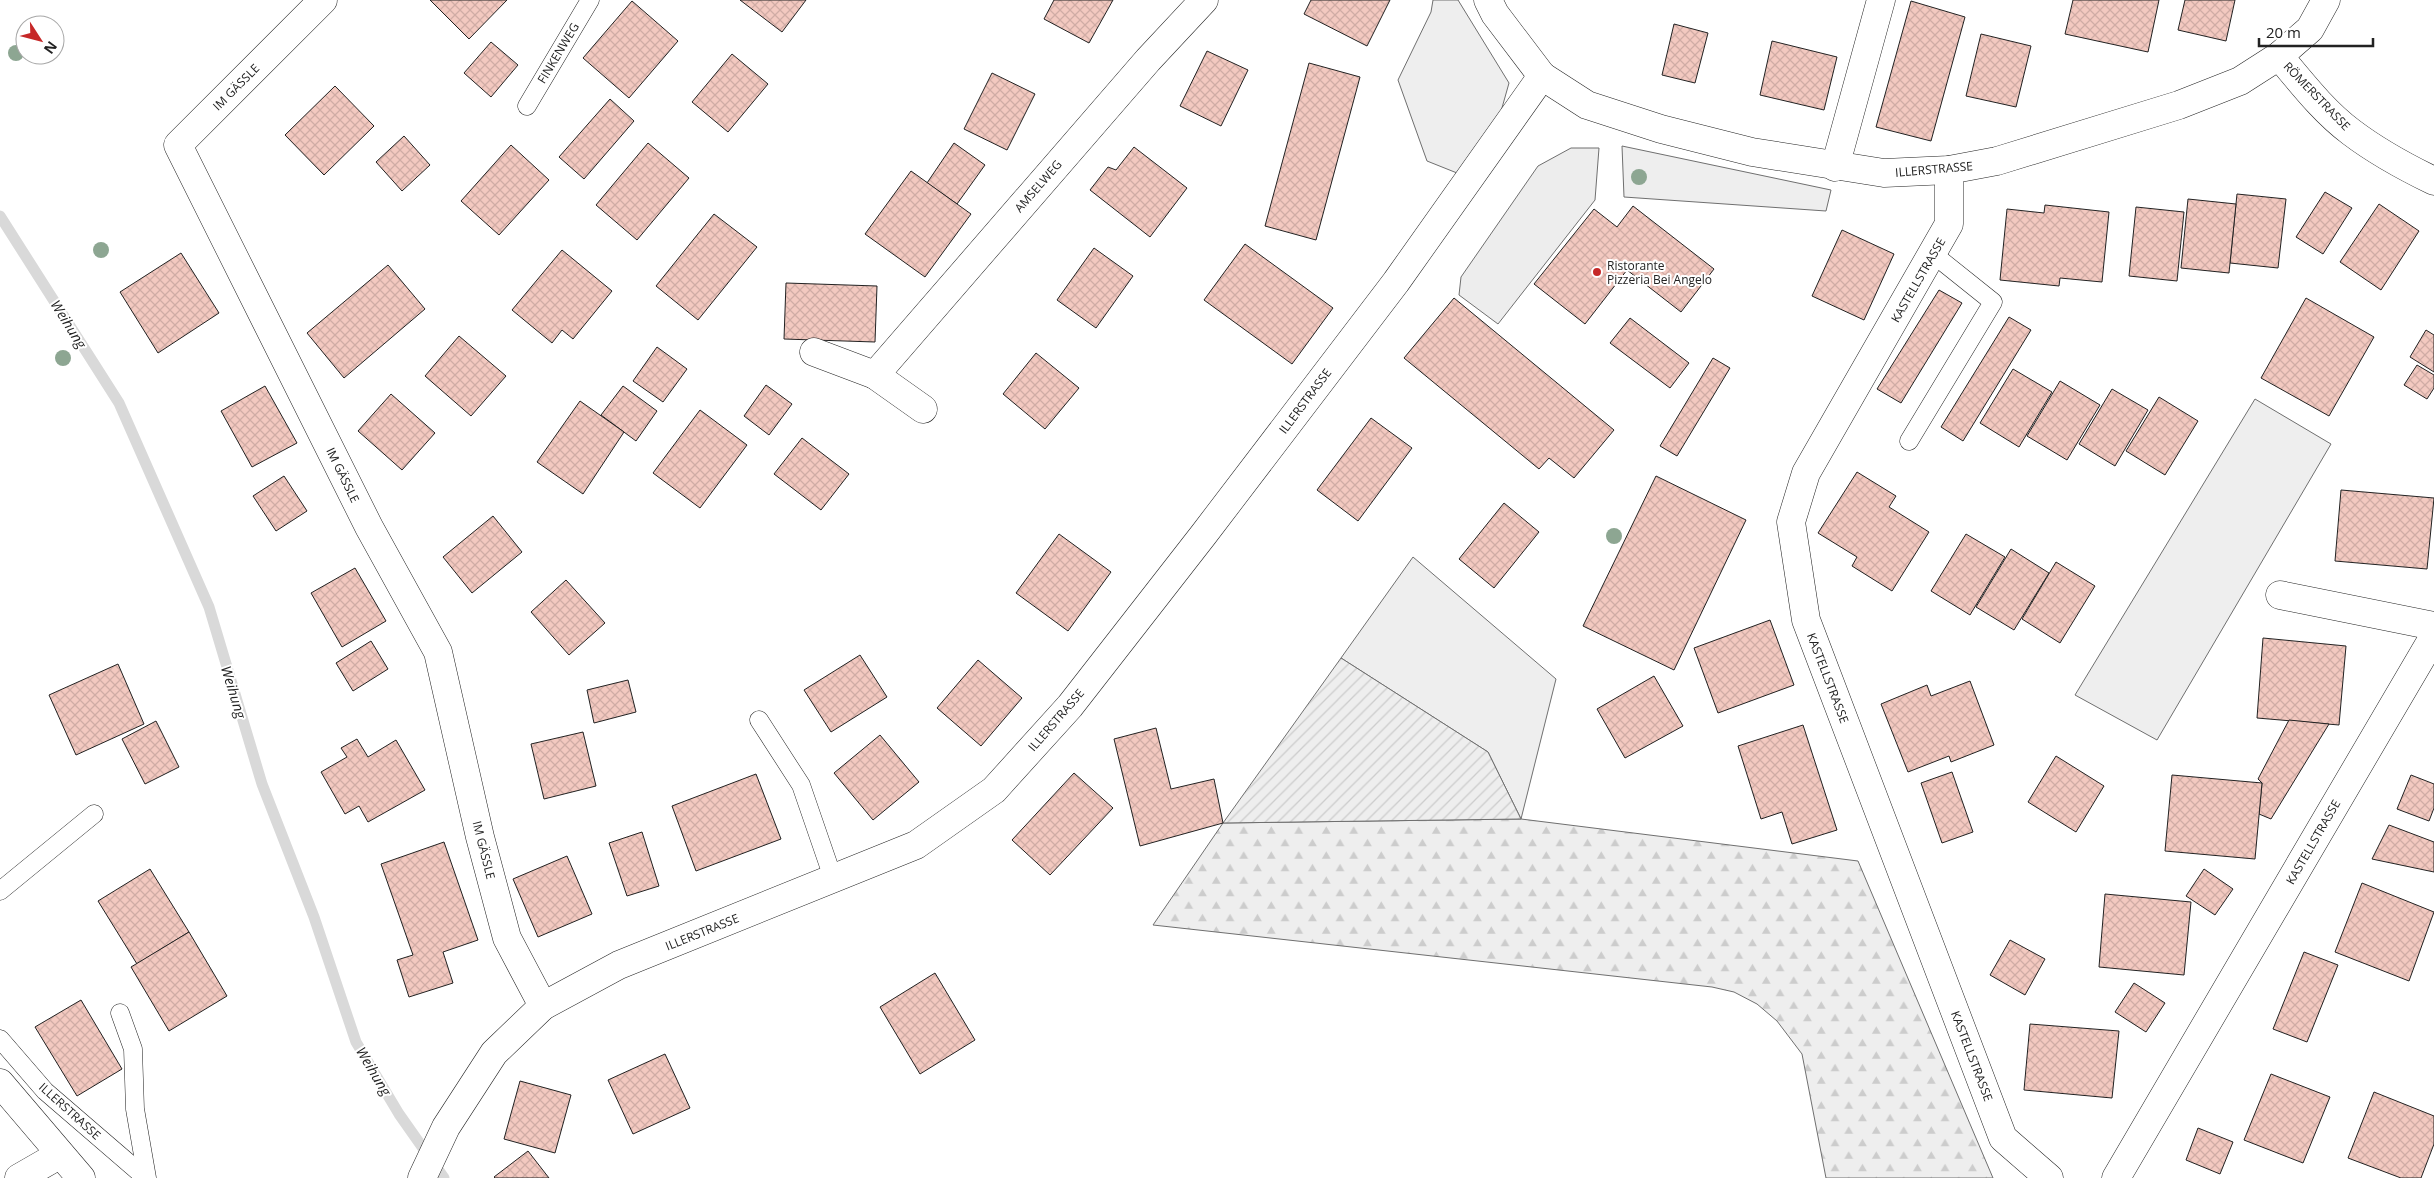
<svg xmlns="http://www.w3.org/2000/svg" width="2434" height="1178" viewBox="0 0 2434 1178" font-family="'Open Sans',sans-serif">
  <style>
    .grass { fill: #eee; stroke: #6f6f6f }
    .forest { fill: url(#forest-firs); stroke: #6f6f6f }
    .garden { fill: url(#garden-furrows); stroke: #6f6f6f }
    .parking { fill: #ededed; stroke: #6f6f6f }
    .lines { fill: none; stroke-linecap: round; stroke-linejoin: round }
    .stream { stroke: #d9d9d9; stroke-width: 11 }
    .building { fill: url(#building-cross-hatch); stroke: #222 }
    .lane-casing { stroke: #222; stroke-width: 19 }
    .street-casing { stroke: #222; stroke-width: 29 }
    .lane { stroke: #fff; stroke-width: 18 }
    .street { stroke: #fff; stroke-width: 28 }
    .tree { fill: #8da692 }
    .poi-dot { fill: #c62828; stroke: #fff; stroke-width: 2 }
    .labels { text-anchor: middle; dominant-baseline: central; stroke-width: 4; stroke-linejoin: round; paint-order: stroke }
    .street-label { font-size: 12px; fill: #222; stroke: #fff }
    .poi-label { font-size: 12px; fill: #222; stroke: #fff; text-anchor: start }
    .water-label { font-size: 14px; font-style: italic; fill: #222; stroke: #fff }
  </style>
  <defs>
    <pattern id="forest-firs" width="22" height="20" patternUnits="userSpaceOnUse" patternTransform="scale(1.25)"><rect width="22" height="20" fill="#eee"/><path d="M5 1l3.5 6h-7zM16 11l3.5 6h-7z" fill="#ccc"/></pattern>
    <pattern id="garden-furrows" width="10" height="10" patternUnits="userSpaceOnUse" patternTransform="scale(1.25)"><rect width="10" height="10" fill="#eee"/><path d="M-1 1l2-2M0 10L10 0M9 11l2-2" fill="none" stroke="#ccc"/></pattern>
    <pattern id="building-cross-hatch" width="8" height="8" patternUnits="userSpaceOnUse" patternTransform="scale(1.25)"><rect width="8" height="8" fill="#f3c9c0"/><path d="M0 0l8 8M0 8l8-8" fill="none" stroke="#d0aca5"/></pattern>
  </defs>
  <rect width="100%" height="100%" fill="#fff"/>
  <!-- grass -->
  <g class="grass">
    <path d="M1433,0h25l51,83 -11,39 -41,51 -30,-12 -29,-81 33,-68z"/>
    <path d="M1622,146l209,44 -5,21 -202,-14z"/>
    <path d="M2255,399l76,45 -174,296 -82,-45z"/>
    <path d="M1413,557l143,122 -35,140 -33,-67 -147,-94z"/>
  </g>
  <!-- forest -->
  <path class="forest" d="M1521,819l337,42 135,317h-167l-24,-124 -25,-33 -20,-17 -23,-12 -22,-5 -559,-62 70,-102z"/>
  <!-- garden -->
  <path class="garden" d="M1341,658l147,94 33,67 -298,4z"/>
  <!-- parking -->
  <path class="parking" d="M1571,148h28l-4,52 -97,124 -39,-29 2,-18 77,-111z"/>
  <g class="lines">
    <!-- stream -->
    <path class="stream" d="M0,216l119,187 90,204 53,177 52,133 42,125 43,72 45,64"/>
  </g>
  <!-- building -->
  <g class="building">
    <path d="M430,0h77l-38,39z"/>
    <path d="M740,0h66l-24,32z"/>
    <path d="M1054,0h59l-24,43 -45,-24z"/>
    <path d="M1311,0h79l-23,46 -63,-32z"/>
    <path d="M2073,0h86l-11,52 -83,-18z"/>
    <path d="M2185,0h50l-9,41 -48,-11z"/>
    <path d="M632,1l46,40 -49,57 -46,-40z"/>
    <path d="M1911,1l54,16 -34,124 -55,-14z"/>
    <path d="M1674,24l34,9 -13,50 -33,-8z"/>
    <path d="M1981,34l50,12 -15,61 -50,-11z"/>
    <path d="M1772,41l65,16 -13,53 -64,-15z"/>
    <path d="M491,42l27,23 -27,32 -27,-24z"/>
    <path d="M1207,51l41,19 -27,56 -41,-20z"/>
    <path d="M732,54l36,30 -40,48 -36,-30z"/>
    <path d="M1309,63l51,14 -44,163 -51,-14z"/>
    <path d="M992,73l43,21 -28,56 -43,-21z"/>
    <path d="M335,86l39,40 -50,49 -39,-40z"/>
    <path d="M610,99l24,22 -50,58 -25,-22z"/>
    <path d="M404,136l26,29 -28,26 -26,-29z"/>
    <path d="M648,143l41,35 -52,62 -41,-35z"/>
    <path d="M954,143l31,22 -28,39 -30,-21z"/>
    <path d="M511,145l38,35 -50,55 -38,-34z"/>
    <path d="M1134,147l53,41 -37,49 -60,-47 18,-23 8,3z"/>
    <path d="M911,171l60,43 -46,63 -60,-43z"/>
    <path d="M2325,192l27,16 -29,46 -27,-17z"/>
    <path d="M2237,194l49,5 -8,69 -48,-5z"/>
    <path d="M2188,199l48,5 -7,69 -48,-5z"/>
    <path d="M2379,204l40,27 -38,59 -41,-28z"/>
    <path d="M2045,205l64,7 -7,70 -42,-4 -1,8 -59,-6 7,-71 37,4z"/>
    <path d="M1633,206l81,63 -33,43 -54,-42 -42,54 -51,-40 60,-75 23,18z"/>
    <path d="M2136,207l48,5 -7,69 -48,-5z"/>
    <path d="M714,214l43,33 -59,73 -42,-34z"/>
    <path d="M1842,230l52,24 -30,66 -52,-24z"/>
    <path d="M1245,244l88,64 -41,56 -88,-64z"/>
    <path d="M1094,248l39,28 -37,52 -39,-28z"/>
    <path d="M562,250l50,41 -39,48 -11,-9 -10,13 -40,-33z"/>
    <path d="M181,253l38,60 -61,40 -38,-61z"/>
    <path d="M388,265l37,44 -81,69 -37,-45z"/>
    <path d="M786,283l91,3 -2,56 -91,-3z"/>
    <path d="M1939,290l23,13 -61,100 -24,-14z"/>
    <path d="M1454,298l160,132 -40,48 -25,-20 -10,11 -135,-111z"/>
    <path d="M2306,298l68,39 -45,79 -68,-38z"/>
    <path d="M2009,317l22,13 -68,111 -22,-14z"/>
    <path d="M1630,318l59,45 -19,25 -60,-45z"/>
    <path d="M2426,330l8,5v37l-24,-15z"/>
    <path d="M459,336l47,40 -35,40 -46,-40z"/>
    <path d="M657,347l30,22 -24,33 -30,-21z"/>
    <path d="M1036,353l43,35 -34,41 -42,-35z"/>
    <path d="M1713,358l17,10 -53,88 -17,-10z"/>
    <path d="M2417,365l17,10v13l-7,11 -23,-14z"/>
    <path d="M2013,369l39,23 -33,55 -39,-24z"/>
    <path d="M2060,381l40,24 -33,55 -40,-24z"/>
    <path d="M766,385l26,19 -23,31 -25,-19z"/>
    <path d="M265,386l32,57 -45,24 -31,-56z"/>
    <path d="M623,386l34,25 -21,30 -35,-26z"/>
    <path d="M2112,389l36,21 -33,56 -36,-22z"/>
    <path d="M391,394l44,39 -33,37 -44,-39z"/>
    <path d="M2159,397l39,24 -33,54 -39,-24z"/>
    <path d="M580,401l44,31 -41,62 -46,-32z"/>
    <path d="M700,410l47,35 -47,63 -47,-35z"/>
    <path d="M1371,418l41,30 -54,73 -41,-31z"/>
    <path d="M802,438l47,36 -28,36 -47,-36z"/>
    <path d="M1857,472l39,24 -7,11 40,25 -37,59 -40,-25 5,-9 -39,-24z"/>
    <path d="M284,476l23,35 -31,20 -23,-35z"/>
    <path d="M1656,476l90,44 -72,150 -91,-44z"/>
    <path d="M2341,490l93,8 -7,71 -92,-8z"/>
    <path d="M1504,503l35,29 -45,56 -35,-29z"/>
    <path d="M493,516l29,36 -50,41 -29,-36z"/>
    <path d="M1059,534l52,38 -43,59 -52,-38z"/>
    <path d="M1966,534l39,23 -35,58 -39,-24z"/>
    <path d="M2011,549l38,24 -35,57 -38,-23z"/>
    <path d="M2056,562l39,24 -35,57 -38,-24z"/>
    <path d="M355,568l31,53 -44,26 -31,-54z"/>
    <path d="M566,580l39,43 -36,32 -38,-43z"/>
    <path d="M1770,620l24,65 -76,28 -24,-65z"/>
    <path d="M2263,638l83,8 -7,79 -82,-7z"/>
    <path d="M371,641l17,28 -35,22 -17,-28z"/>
    <path d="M860,655l27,42 -56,35 -27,-42z"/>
    <path d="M978,660l44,38 -41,48 -44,-38z"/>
    <path d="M118,664l26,60 -68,31 -27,-60z"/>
    <path d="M1654,676l29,50 -58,32 -28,-49z"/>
    <path d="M628,680l8,32 -42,11 -7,-33z"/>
    <path d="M1970,681l24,64 -43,17 -2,-6 -41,16 -27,-68 46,-19 4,11z"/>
    <path d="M2289,720l40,4 -58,95 -12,-5 3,-31 -4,-4z"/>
    <path d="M156,721l23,46 -34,17 -23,-45z"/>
    <path d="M1803,725l34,105 -45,14 -10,-32 -21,7 -23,-73z"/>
    <path d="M1156,728l15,61 43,-10 9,44 -83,23 -26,-107z"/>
    <path d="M583,732l13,54 -52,13 -13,-55z"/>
    <path d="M880,735l39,47 -46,38 -39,-47z"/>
    <path d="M357,739l11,18 28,-17 29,50 -57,32 -9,-16 -14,8 -24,-42 26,-15 -6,-9z"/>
    <path d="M2056,756l48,30 -28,46 -48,-30z"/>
    <path d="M1952,772l21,60 -31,11 -21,-60z"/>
    <path d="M1074,773l39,35 -63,67 -38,-35z"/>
    <path d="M756,774l25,65 -85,32 -24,-65z"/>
    <path d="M2172,775l90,8 -7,76 -90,-8z"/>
    <path d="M2411,775l23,9v24l-5,13 -32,-12z"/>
    <path d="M2389,825l45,17v30l-62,-13z"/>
    <path d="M642,832l17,54 -32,10 -18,-53z"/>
    <path d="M444,842l34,98 -35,12 10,31 -44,14 -12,-37 16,-5 -32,-91z"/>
    <path d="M567,856l25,58 -54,23 -25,-58z"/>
    <path d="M150,869l39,63 -52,32 -39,-63z"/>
    <path d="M2204,869l29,20 -18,26 -29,-19z"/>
    <path d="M2362,883l72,29 -25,69 -74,-29z"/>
    <path d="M2105,894l86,8 -7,73 -85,-8z"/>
    <path d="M189,932l38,64 -58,35 -38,-64z"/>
    <path d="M2010,940l35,19 -20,36 -35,-20z"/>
    <path d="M2304,952l34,13 -31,77 -34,-13z"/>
    <path d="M935,973l40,67 -55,34 -40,-67z"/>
    <path d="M2134,983l31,20 -19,29 -31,-20z"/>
    <path d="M81,1000l41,69 -45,27 -42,-69z"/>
    <path d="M2030,1024l89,7 -7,67 -88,-8z"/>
    <path d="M665,1054l25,54 -57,26 -25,-54z"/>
    <path d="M2271,1074l59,23 -27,66 -59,-23z"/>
    <path d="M520,1081l51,14 -16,58 -51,-14z"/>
    <path d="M2374,1092l60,24v28l-13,34h-20l-53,-20z"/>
    <path d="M2198,1128l35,14 -13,32 -34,-14z"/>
    <path d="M528,1151l21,27h-54l-1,-1z"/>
  </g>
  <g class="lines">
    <!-- lane casing -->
    <g class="lane-casing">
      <g id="lane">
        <path d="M527,106l63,-106"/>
        <path d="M1909,441l84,-139 -60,-48"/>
        <path d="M759,720l42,65 32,93"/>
        <path d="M0,891l94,-77"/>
        <path d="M120,1013l13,36 2,60 12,69"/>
        <path d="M0,1039l45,52 101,87"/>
      </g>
    </g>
    <!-- street casing -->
    <g class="street-casing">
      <g id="street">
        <path d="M323,0l-145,145 191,382 69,125 42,185 27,101 36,68"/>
        <path d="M1488,0l7,14 47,62"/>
        <path d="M2279,56c22,26 44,55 72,76 25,19 54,35 83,49"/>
        <path d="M1835,167l46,-167"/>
        <path d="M1949,170v54l-143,249 -15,49 15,98 197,518 46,40"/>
        <path d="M814,352l61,23 48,34"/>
        <path d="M875,375l273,-315 56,-60"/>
        <path d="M2280,595l154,31"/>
        <path d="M0,1083l81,95"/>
        <path d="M19,1178l40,-23"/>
        <path d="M422,1178l24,-51 48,-74 49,-47 76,-41 297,-120 78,-55 76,-84 134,-172 192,-252 146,-206 45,29 74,24 91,23 132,21 65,-3 48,-9 182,-56 61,-24 39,-25 31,-27 16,-29"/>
        <path d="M2116,1178l318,-542"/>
      </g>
    </g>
    <!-- lane -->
    <use href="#lane" class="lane"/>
    <!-- street -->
    <use href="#street" class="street"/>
  </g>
  <!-- trees -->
  <g class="tree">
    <circle cx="16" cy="53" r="8"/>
    <circle cx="1639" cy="177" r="8"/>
    <circle cx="101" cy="250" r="8"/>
    <circle cx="63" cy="358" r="8"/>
    <circle cx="1614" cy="536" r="8"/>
  </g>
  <!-- markers -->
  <circle class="poi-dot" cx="1597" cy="272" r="5"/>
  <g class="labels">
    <!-- street labels -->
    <g class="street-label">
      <text transform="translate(558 53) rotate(-59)">FINKENWEG</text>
      <text transform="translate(236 87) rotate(-45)">IM GÄSSLE</text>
      <text transform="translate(2317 96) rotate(46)">RÖMERSTRASSE</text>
      <text transform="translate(1934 169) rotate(-5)">ILLERSTRASSE</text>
      <text transform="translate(1038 186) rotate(-49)">AMSELWEG</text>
      <text transform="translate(1918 280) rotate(-60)">KASTELLSTRASSE</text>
      <text transform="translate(1305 401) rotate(-53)">ILLERSTRASSE</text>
      <text transform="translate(343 475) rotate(64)">IM GÄSSLE</text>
      <text transform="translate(1828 678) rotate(69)">KASTELLSTRASSE</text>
      <text transform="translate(1056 720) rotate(-49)">ILLERSTRASSE</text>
      <text transform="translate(2313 842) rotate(-60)">KASTELLSTRASSE</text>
      <text transform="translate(484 850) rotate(76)">IM GÄSSLE</text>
      <text transform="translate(702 932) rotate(-22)">ILLERSTRASSE</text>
      <text transform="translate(1972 1056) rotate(69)">KASTELLSTRASSE</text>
      <text transform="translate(70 1111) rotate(42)">ILLERSTRASSE</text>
    </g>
    <!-- poi labels -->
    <g class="poi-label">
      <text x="1607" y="265">Ristorante<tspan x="1607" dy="14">Pizzeria Bei Angelo</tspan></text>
    </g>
    <!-- water labels -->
    <g class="water-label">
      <text transform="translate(69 324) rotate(58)">Weihung</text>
      <text transform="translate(234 692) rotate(73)">Weihung</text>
      <text transform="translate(374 1071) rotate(59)">Weihung</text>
    </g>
  </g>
  <!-- north arrow -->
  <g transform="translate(40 40) rotate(126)"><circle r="24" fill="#ffffff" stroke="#a7a7a7"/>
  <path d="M0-4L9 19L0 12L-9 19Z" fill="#c62828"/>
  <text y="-8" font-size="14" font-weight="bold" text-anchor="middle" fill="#222222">N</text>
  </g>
  <!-- scale -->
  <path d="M2259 38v8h114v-8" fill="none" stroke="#222222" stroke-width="2.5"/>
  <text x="2266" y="38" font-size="15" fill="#222222" stroke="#ffffff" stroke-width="4" paint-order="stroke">20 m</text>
</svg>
